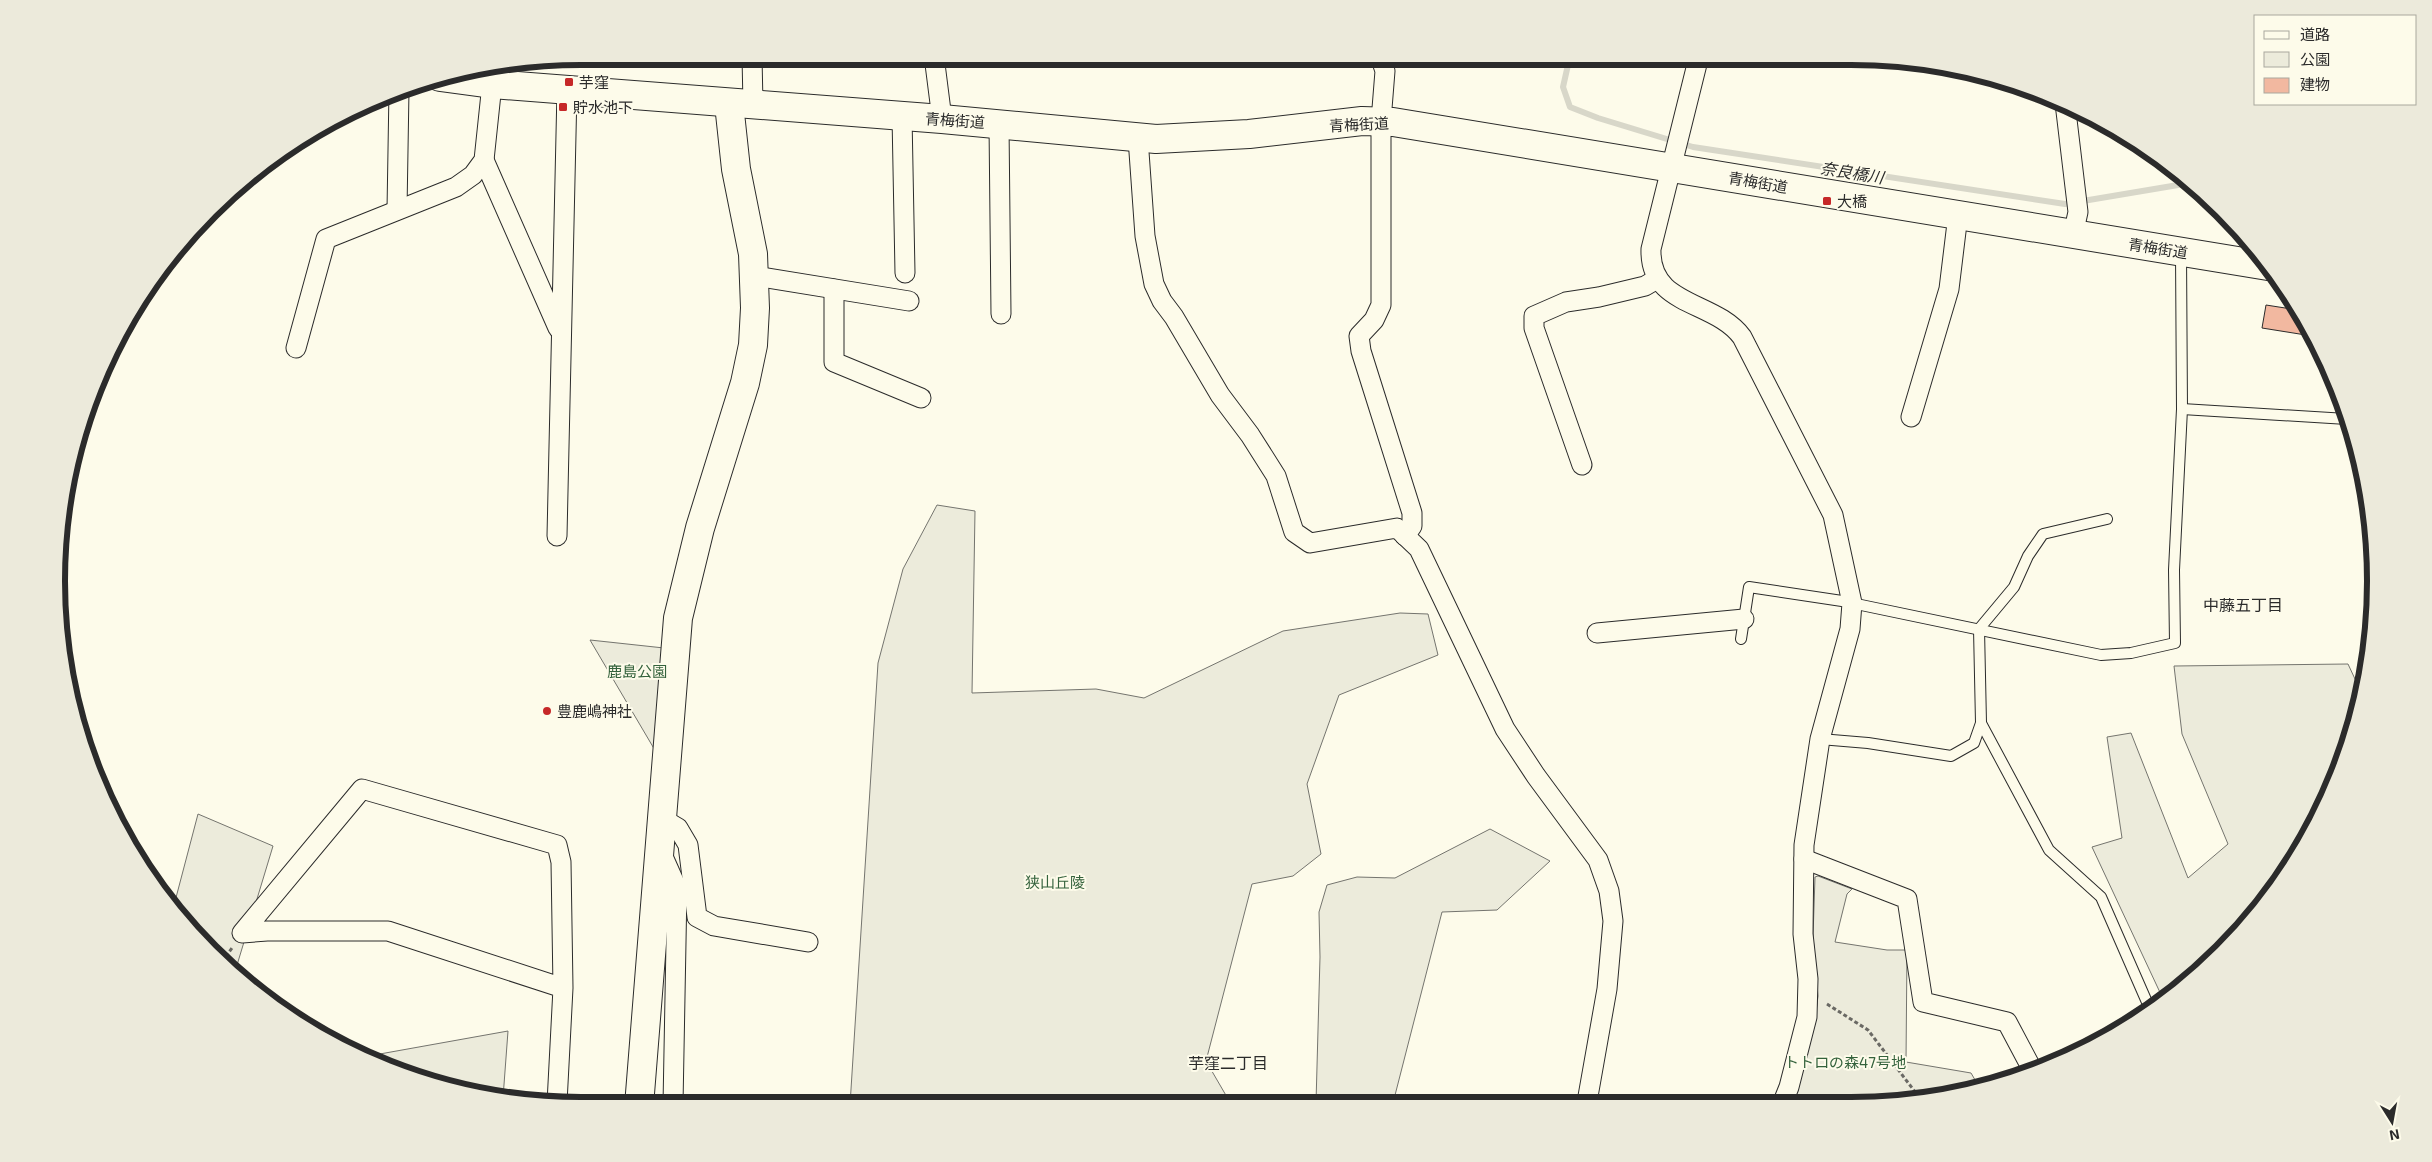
<svg xmlns="http://www.w3.org/2000/svg" width="2432" height="1162" viewBox="0 0 2432 1162" font-family="'Exo 2','Noto Sans JP',sans-serif">
  <style>
    .green { fill: #ecebdb; stroke: #74746e }
    .lines { fill: none; stroke-linecap: round; stroke-linejoin: round }
    .stream { stroke: #d8d7c9; stroke-width: 6 }
    .building { fill: #f2b8a0; stroke: #2b2b2b }
    .lane-casing { stroke: #2b2b2b; stroke-width: 12 }
    .street-casing { stroke: #2b2b2b; stroke-width: 21 }
    .secondary-casing { stroke: #2b2b2b; stroke-width: 30 }
    .primary-casing { stroke: #2b2b2b; stroke-width: 30 }
    .path { stroke: #6a6964; stroke-width: 3; stroke-dasharray: 4 2.5; stroke-linecap: butt }
    .lane { stroke: #fdfbea; stroke-width: 10 }
    .street { stroke: #fdfbea; stroke-width: 19 }
    .secondary { stroke: #fdfbea; stroke-width: 28 }
    .primary { stroke: #fdfbea; stroke-width: 28 }
    .poi-dot { fill: #c62828; stroke: #fdfbea; stroke-width: 2 }
    .labels { text-anchor: middle; dominant-baseline: central; stroke-width: 4; stroke-linejoin: round; paint-order: stroke }
    .poi-label { font-size: 15px; fill: #2b2b2b; stroke: #fdfbea; text-anchor: start }
    .street-label { font-size: 15px; fill: #2b2b2b; stroke: #fdfbea }
    .park-label { font-size: 15px; fill: #34623c; stroke: #fdfbea }
    .water-label { font-size: 16px; font-style: italic; fill: #2b2b2b; stroke: #fdfbea }
    .neighbourhood-label { font-size: 16px; fill: #2b2b2b; stroke: #fdfbea }
    .rim { fill: none; stroke: #2b2b2b; stroke-width: 6 }
  </style>
  <rect width="100%" height="100%" fill="#fdfbea"/>
  <!-- green -->
  <g class="green">
    <path d="M937,505l38,6 -3,182 124,-4 48,9 139,-67 117,-18 28,1 10,41 -99,40 -32,89 14,70 -28,22 -41,8 -46,177 25,43 -381,1 28,-442 25,-94z"/>
    <path d="M590,640l74,8 -8,104z"/>
    <path d="M2348,664l14,30 -26,88 -69,118 -96,97 -7,4 -72,-154 30,-9 -15,-101 24,-4 57,145 40,-34 -46,-110 -8,-68z"/>
    <path d="M198,814l75,32 -39,129 -61,-66z"/>
    <path d="M1490,829l60,32 -53,49 -55,2 -49,191h-77l4,-146 -1,-45 8,-27 30,-8 38,1z"/>
    <path d="M1818,876l34,13 -5,5 -12,48 52,8h20l-1,112 65,11 7,12 -58,16 -132,1 27,-82 3,-24 -5,-59 2,-60z"/>
    <path d="M508,1031l-5,67c-41,-4 -103,-23 -140,-41z"/>
  </g>
  <g class="lines">
    <!-- stream -->
    <path class="stream" d="M1570,56l-7,31 7,20 28,11 95,29 372,57 125,-21"/>
  </g>
  <!-- building -->
  <path class="building" d="M2266,305l32,5 14,26 -50,-8z"/>
  <g class="lines">
    <!-- lane casing -->
    <g class="lane-casing">
      <g id="lane">
        <path d="M2182,409l165,10"/>
        <path d="M1741,639l8,-52 93,14 259,54 30,-2 44,-10 -1,-73 8,-161 -1,-156"/>
        <path d="M1981,723l68,127 52,47 49,112"/>
        <path d="M1820,739l48,4 83,13 23,-13 7,-20 -2,-94 35,-42 14,-31 15,-22 64,-15"/>
      </g>
    </g>
    <!-- street casing -->
    <g class="street-casing">
      <g id="street">
        <path d="M752,56l1,49"/>
        <path d="M934,56l8,63"/>
        <path d="M1380,56l5,15 -4,50v184l-7,15 -15,16 2,15 51,162v13l-7,10"/>
        <path d="M1699,56l-48,193c-2,58 64,51 91,88l91,178 19,88 -2,26 -30,110 -16,106 -1,89 5,45 -1,38 -18,70 -6,15"/>
        <path d="M2065,103l13,109 -5,23"/>
        <path d="M902,116l3,157"/>
        <path d="M999,124l2,190"/>
        <path d="M1138,138l7,98 9,48 8,17 12,16 46,78 30,40 26,41 18,56 16,11 87,-15 22,21 86,180 31,47 62,84 11,31 4,30 -6,68 -20,113"/>
        <path d="M484,160l74,168"/>
        <path d="M397,210l2,-120"/>
        <path d="M755,276l154,25"/>
        <path d="M834,289v73l87,36"/>
        <path d="M296,348l30,-109 130,-52 17,-12 11,-15 8,-76"/>
        <path d="M1911,417l38,-128 9,-74"/>
        <path d="M1582,465l-48,-137v-12l32,-14 33,-5 46,-11 12,-7"/>
        <path d="M557,536l10,-446"/>
        <path d="M1597,633l147,-14"/>
        <path d="M661,818l17,10 10,17 9,72 17,9 94,16"/>
        <path d="M661,852l16,36 -4,217"/>
        <path d="M1804,859l103,40 16,103 84,20 26,49"/>
        <path d="M557,1103l6,-115 -2,-126 -4,-17 -195,-56 -120,144 25,-2h121l175,57"/>
      </g>
    </g>
    <!-- secondary casing -->
    <g class="secondary-casing">
      <path id="secondary" d="M639,1106l39,-488 22,-90 45,-145 8,-38 2,-37 -2,-54 -17,-85 -7,-65"/>
    </g>
    <!-- primary casing -->
    <g class="primary-casing">
      <path id="primary" d="M440,77l52,7 450,35 214,20 93,-5 113,-13 31,1 875,144"/>
    </g>
    <!-- path -->
    <g class="path">
      <path d="M222,962l10,-14"/>
      <path d="M1827,1004l41,26 54,71"/>
    </g>
    <!-- lane -->
    <use href="#lane" class="lane"/>
    <!-- street -->
    <use href="#street" class="street"/>
    <!-- secondary -->
    <use href="#secondary" class="secondary"/>
    <!-- primary -->
    <use href="#primary" class="primary"/>
  </g>
  <!-- markers -->
  <g class="poi-dot">
    <rect x="564" y="77" width="10" height="10" rx="2.5"/>
    <rect x="558" y="102" width="10" height="10" rx="2.5"/>
    <rect x="1822" y="196" width="10" height="10" rx="2.5"/>
    <circle cx="547" cy="711" r="5"/>
  </g>
  <g class="labels">
    <!-- poi labels -->
    <g class="poi-label">
      <text x="579" y="82">芋窪</text>
      <text x="573" y="107">貯水池下</text>
      <text x="1837" y="201">大橋</text>
      <text x="557" y="711">豊鹿嶋神社</text>
    </g>
    <!-- street labels -->
    <g class="street-label">
      <text transform="translate(955 120) rotate(4)">青梅街道</text>
      <text transform="translate(1359 124) rotate(-3)">青梅街道</text>
      <text transform="translate(1758 182) rotate(10)">青梅街道</text>
      <text transform="translate(2158 248) rotate(9)">青梅街道</text>
    </g>
    <!-- park labels -->
    <g class="park-label">
      <text x="637" y="671">鹿島公園</text>
      <text x="1055" y="882">狭山丘陵</text>
      <text x="1845" y="1062">トトロの森47号地</text>
    </g>
    <!-- water labels -->
    <g class="water-label">
      <text transform="translate(1852 172) rotate(9)">奈良橋川</text>
    </g>
    <!-- neighbourhood labels -->
    <g class="neighbourhood-label">
      <text x="2243" y="604">中藤五丁目</text>
      <text x="1228" y="1062">芋窪二丁目</text>
    </g>
  </g>
  <!-- crop -->
  <path d="M0 0H2432V1162H0ZM581 65H1851A516 516 0 0 1 2367 581V581A516 516 0 0 1 1851 1097H581A516 516 0 0 1 65 581V581A516 516 0 0 1 581 65Z" fill="#eceadb" fill-rule="evenodd"/>
  <path class="rim" d="M581 65H1851A516 516 0 0 1 2367 581V581A516 516 0 0 1 1851 1097H581A516 516 0 0 1 65 581V581A516 516 0 0 1 581 65Z"/>
  <!-- legend -->
  <rect x="2254" y="15" width="162" height="90" fill="#fdfbea" stroke="#a9a89e"/>
  <rect x="2264" y="31" width="25" height="8" fill="#fdfbea" stroke="#a9a89e"/>
  <text x="2300" y="40" font-size="15" fill="#2b2b2b">道路</text>
  <rect x="2264" y="52" width="25" height="15" fill="#ecebdb" stroke="#a9a89e"/>
  <text x="2300" y="65" font-size="15" fill="#2b2b2b">公園</text>
  <rect x="2264" y="78" width="25" height="15" fill="#f2b8a0" stroke="#a9a89e"/>
  <text x="2300" y="90" font-size="15" fill="#2b2b2b">建物</text>
  <!-- north arrow -->
  <g transform="translate(2392 1122) rotate(169)" stroke="#fdfbea" stroke-width="4" paint-order="stroke">
  <path d="M0-4L9 19L0 12L-9 19Z" fill="#2b2b2b"/>
  <text y="-8" font-size="14" font-weight="bold" text-anchor="middle" fill="#2b2b2b">N</text>
  </g>
</svg>
